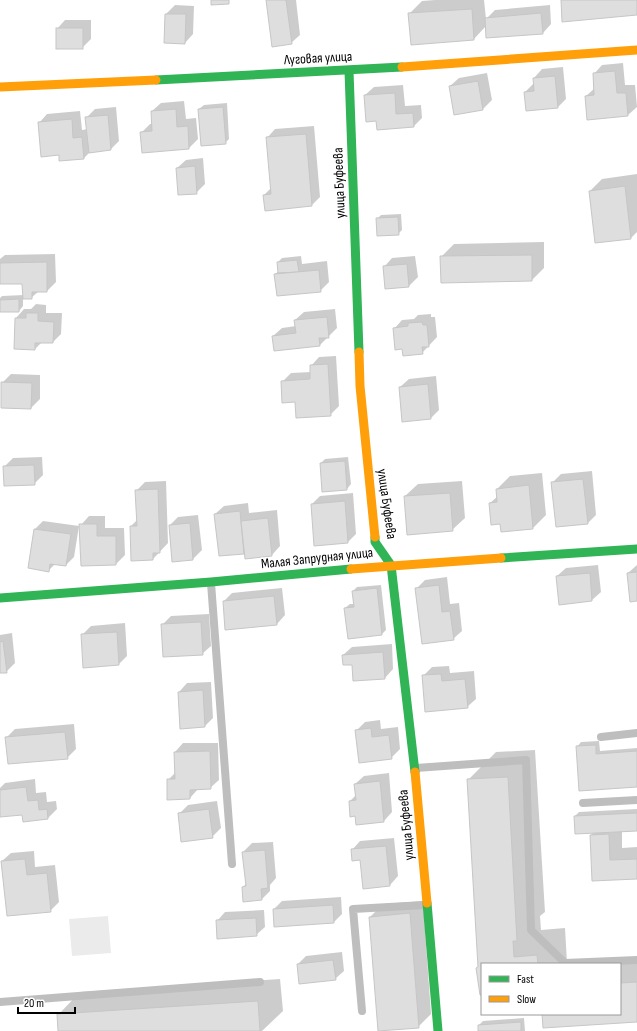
<svg xmlns="http://www.w3.org/2000/svg" width="637" height="1031" viewBox="0 0 637 1031" font-family="'Sofia Sans Condensed',sans-serif">
  <style>
    .green { fill: #ebebeb }
    .shadow { fill: #0003 }
    .building { fill: #dedede; stroke: #c6c6c6 }
    .lines { fill: none; stroke-linecap: round; stroke-linejoin: round }
    .lane { stroke: #bebebe; stroke-width: 8 }
    .fast { stroke: #30b455; stroke-width: 9 }
    .slow { stroke: #ff9f0a; stroke-width: 9 }
    .labels { text-anchor: middle; dominant-baseline: central; stroke-width: 3; stroke-linejoin: round; paint-order: stroke }
    .street-label { font-size: 14px; fill: #000; stroke: #fff }
  </style>
  <rect width="100%" height="100%" fill="#fff"/>
  <!-- green -->
  <path class="green" d="M108,916l3,37 -39,3 -3,-37z"/>
  <!-- shadow -->
  <g class="shadow">
    <path d="M267,0h29l4,35 -9,8z"/>
    <path d="M435,0h49l2,19 9,-9 55,-5 1,19 -8,9 -57,-7 -12,13 -65,-25 13,-13z"/>
    <path d="M175,5l19,1 -1,28 -8,9 -19,-29z"/>
    <path d="M65,20h26v19l-9,9 -25,-19z"/>
    <path d="M623,63l2,22h10l2,22 -9,8 -40,3 -2,-22 9,-8 -1,-14 8,-9z"/>
    <path d="M563,67l3,32 -8,8 -33,-15 9,-9v-5l8,-9z"/>
    <path d="M487,73l5,27 -9,9 -28,5 -5,-28 9,-8z"/>
    <path d="M403,85l2,21 16,-1 1,13 -8,8 -37,-6 -12,-25 9,-8z"/>
    <path d="M184,101l2,18 10,-1 2,21 -9,9 -48,-15 9,-9h3l-1,-13 9,-8z"/>
    <path d="M227,103l2,36 -4,4 -26,-34 5,-4z"/>
    <path d="M116,107l3,34 -8,8 -21,3 -6,6 -24,-4 -21,-31 8,-9 33,-3 2,19 6,-1 -2,-11 9,-9z"/>
    <path d="M314,126l6,71 -8,8 -48,-10 7,-7 -4,-50 8,-9z"/>
    <path d="M203,158l2,26 -9,9 -19,-25 9,-8z"/>
    <path d="M637,174v58l-6,6 -35,4 -6,-51 12,-12z"/>
    <path d="M401,214l1,16 -4,4 -21,-15 4,-4z"/>
    <path d="M544,242v26l-12,12 -91,-23 13,-13z"/>
    <path d="M55,254l1,28 -9,9h-8l-8,7h-8v8l-4,5h-19v-13l2,-2 22,-1 -1,-12h-23v-24l5,-4z"/>
    <path d="M301,256l1,8 25,-3 2,21 -9,9 -45,-17 4,-3 -1,-9 4,-4z"/>
    <path d="M415,256l3,21 -9,9 -23,2 -2,-21 8,-9z"/>
    <path d="M36,304l10,1v8h16l-1,21 -8,8h-11l-7,7 -20,-1 1,-30 8,-9h7z"/>
    <path d="M335,309l2,19 -17,17 -47,-9 9,-8 14,-2 -1,-6 9,-8z"/>
    <path d="M431,314v3h4l2,20 -15,16 -19,-5 -9,-19 8,-9 12,-1 4,-4z"/>
    <path d="M336,356l3,50 -9,9 -34,-14 -14,-19 9,-9 20,-1v-6l8,-9z"/>
    <path d="M11,374l29,1v24l-9,9 -29,-25z"/>
    <path d="M436,376l3,34 -8,8 -31,-31 9,-8z"/>
    <path d="M42,457l1,18 -9,9 -30,-17 9,-9z"/>
    <path d="M348,457l3,27 -4,5 -26,-26 4,-4z"/>
    <path d="M592,471l4,44 -8,8 -36,-40 9,-9z"/>
    <path d="M542,473l4,42 -13,13 -31,3 -1,-8 -11,-20 8,-7 -1,-7 13,-13z"/>
    <path d="M166,481l2,62 -15,16 -22,-33 6,-6 -1,-29 9,-9z"/>
    <path d="M462,481l3,37 -13,12 -47,-34 13,-12z"/>
    <path d="M353,493l3,41 -8,8 -36,-38 8,-8z"/>
    <path d="M248,503l1,10 28,-3 3,36 -8,9 -27,-2 -25,2 -5,-41 9,-8z"/>
    <path d="M198,515l4,35 -9,9 -20,2 -3,-36 8,-8z"/>
    <path d="M89,516h16v12h19l1,27 -9,9 -35,-39z"/>
    <path d="M43,521l36,5 -5,31 -8,8 -11,-1 -6,6 -14,-41z"/>
    <path d="M598,565l3,27 -9,8 -32,4 -3,-28 9,-8z"/>
    <path d="M637,565v35l-9,-27z"/>
    <path d="M447,577l3,27 9,-1 3,28 -9,8 -37,-50 9,-9z"/>
    <path d="M381,585l5,45 -4,4 -37,-26 5,-4h4l-1,-13 4,-4z"/>
    <path d="M282,588l3,27 -8,9 -53,-23 8,-8z"/>
    <path d="M209,614l2,32 -9,8 -40,-29 9,-9z"/>
    <path d="M125,623l2,33 -8,8 -37,-29 9,-9z"/>
    <path d="M12,633l3,30 -9,9h-6v-37z"/>
    <path d="M392,644l1,25 -8,9 -32,-14 -10,-9 9,-8z"/>
    <path d="M449,666l1,7 24,-2 2,28 -9,8 -44,-31 9,-9z"/>
    <path d="M211,682l2,36 -8,8 -26,-34 8,-9z"/>
    <path d="M380,720l1,9 17,-2 2,22 -9,9 -35,-27 9,-9z"/>
    <path d="M74,724l2,25 -9,9 -61,-20 9,-9z"/>
    <path d="M599,741l1,10 37,-3v38l-60,-39 4,-5z"/>
    <path d="M183,743h35l1,37 -9,8 -12,1 -8,9 -22,-18 8,-8 -1,-20z"/>
    <path d="M535,750l10,162 -5,4 1,14 24,-2 2,35 -85,1v30l-14,-214 28,-28z"/>
    <path d="M389,773l3,39 -8,9 -28,-6 -6,-14 6,-6 -1,-11 9,-8z"/>
    <path d="M35,779l1,14 10,-1 1,10 9,-1 1,8 -9,9 -24,2 -1,-7 -23,3v-28l5,-5z"/>
    <path d="M217,801l4,27 -9,9 -33,-23 9,-9z"/>
    <path d="M637,809v21l-15,1v17l15,-1v31l-44,2 -2,-45 3,-3 -19,-16 4,-4z"/>
    <path d="M394,838l4,38 -8,9 -38,-35 8,-9z"/>
    <path d="M273,842l3,36 -6,7v6l-8,8 -19,-12 3,-3 -3,-32 9,-9z"/>
    <path d="M34,851l1,16 20,-2 4,37 -9,9 -48,-50 9,-8z"/>
    <path d="M341,897l1,17 -8,8 -60,-13 8,-8z"/>
    <path d="M423,901l8,113 -13,13 -48,-110 13,-13z"/>
    <path d="M264,910l1,17 -9,8 -39,-14 8,-9z"/>
    <path d="M342,952l2,19 -9,8 -37,-15 8,-8z"/>
    <path d="M637,961v60l-94,-7h77v-50z"/>
    <path d="M280,979l3,32 -21,20h-203l-1,-16 22,-23z"/>
    <path d="M524,1018l1,13h-46v-6l4,-4z"/>
  </g>
  <!-- building -->
  <g class="building">
    <path d="M211,0h18v4l-18,1z"/>
    <path d="M266,0h20l6,44 -20,3z"/>
    <path d="M561,0h76v15l-75,7z"/>
    <path d="M472,9l2,31 -63,5 -3,-32z"/>
    <path d="M541,13l2,21 -57,4 -1,-20z"/>
    <path d="M165,14h21l-1,30 -21,-1z"/>
    <rect x="56" y="28" width="27" height="21"/>
    <path d="M615,71l2,22h9l2,23 -41,4 -2,-24 9,-1 -1,-22z"/>
    <path d="M555,76l3,32 -32,3 -2,-19 10,-1 -1,-13z"/>
    <path d="M478,81l5,29 -29,5 -5,-29z"/>
    <path d="M395,93l1,21 17,-1 1,14 -37,3 -1,-9 -10,1 -2,-27z"/>
    <path d="M223,107l3,37 -25,2 -3,-37z"/>
    <path d="M176,109l1,18 11,-1 1,23 -47,4 -2,-21 12,-1 -1,-20z"/>
    <path d="M108,115l3,35 -22,3 -4,-36z"/>
    <path d="M72,119l1,19 9,-1 2,22 -25,2v-6l-18,2 -3,-35z"/>
    <path d="M306,134l6,72 -47,5 -2,-16 8,-1 -5,-57z"/>
    <path d="M195,166l2,28 -19,1 -2,-27z"/>
    <path d="M625,186l6,53 -36,4 -6,-52z"/>
    <path d="M398,217l1,18 -22,1 -1,-18z"/>
    <path d="M532,255v26l-91,2 -1,-27z"/>
    <path d="M297,260l2,12 -21,1 -1,-11z"/>
    <path d="M47,262v30h-15v7h-9l-1,-15h-22v-21z"/>
    <path d="M407,264l2,23 -24,2 -2,-23z"/>
    <path d="M319,270l2,22 -44,4 -3,-22z"/>
    <path d="M19,299v13h-19v-12z"/>
    <path d="M26,313h12v8l16,1 -1,21h-18v7l-21,-1 1,-31h11z"/>
    <path d="M327,317l2,21h-10l1,8 -46,5 -2,-15 24,-3 -2,-13z"/>
    <path d="M422,322l1,3h4l2,22h-7l1,7 -20,2 -1,-7 -7,1 -2,-22 15,-2v-3z"/>
    <path d="M328,364l3,52 -35,2 -1,-16 -13,1 -1,-22 29,-2v-14z"/>
    <path d="M1,382l31,1 -1,26 -30,-1z"/>
    <path d="M428,384l3,35 -29,3 -3,-35z"/>
    <path d="M345,461l2,29 -25,2 -2,-29z"/>
    <path d="M34,465l1,20 -31,1 -1,-20z"/>
    <path d="M583,479l5,45 -32,3 -5,-45z"/>
    <path d="M529,485l4,44 -32,3 -1,-8 -9,1 -2,-22 8,-1 -1,-13z"/>
    <path d="M158,489l2,64h-7v7l-22,1 -1,-35h7l-2,-36z"/>
    <path d="M450,493l3,38 -46,4 -3,-39z"/>
    <path d="M345,501l3,42 -34,3 -3,-42z"/>
    <path d="M240,511l4,43 -25,2 -5,-42z"/>
    <path d="M268,518l4,38 -27,3 -4,-38z"/>
    <path d="M190,523l3,37 -21,2 -3,-37z"/>
    <path d="M79,524h18v12h19v29l-35,1z"/>
    <path d="M34,529l37,5 -5,32 -16,-2 -1,8 -21,-4z"/>
    <path d="M637,572v29l-7,1 -3,-29z"/>
    <path d="M590,573l2,28 -33,4 -3,-29z"/>
    <path d="M439,585l3,27 8,-1 4,29 -32,4 -7,-56z"/>
    <path d="M377,588l5,47 -34,4 -4,-31 10,-1 -2,-16z"/>
    <path d="M274,596l3,29 -52,5 -2,-29z"/>
    <path d="M201,622l2,33 -40,2 -2,-33z"/>
    <path d="M117,632l2,33 -36,3 -2,-34z"/>
    <path d="M3,641l4,32h-7v-31z"/>
    <path d="M383,652l2,27 -32,2 -1,-16h-9l-1,-10z"/>
    <path d="M441,674l1,7 23,-2 3,29 -43,4 -3,-37z"/>
    <path d="M203,690l2,37 -25,2 -2,-37z"/>
    <path d="M371,728l1,9 17,-2 3,24 -33,4 -4,-33z"/>
    <path d="M65,732l3,27 -60,5 -3,-27z"/>
    <path d="M596,745v9l41,-3v36l-58,4 -3,-45z"/>
    <path d="M210,751l1,38 -21,1v9l-23,1v-21h8l-1,-27z"/>
    <path d="M508,777l9,164h-4l1,16 23,-2 1,9h-56v31h-2l-4,-27 2,-1 -11,-188z"/>
    <path d="M380,781l4,41 -28,3 -1,-9 -5,1 -1,-16 7,-1 -2,-16z"/>
    <path d="M26,787l2,14 10,-1 1,10 8,-1 1,10 -25,3 -1,-7 -22,2v-27z"/>
    <path d="M209,809l4,29 -32,4 -3,-29z"/>
    <path d="M637,813v18l-62,3 -1,-18z"/>
    <path d="M609,834l1,26 27,-1v20l-45,2 -2,-46z"/>
    <path d="M386,846l4,40 -27,3 -3,-29 -8,1 -1,-12z"/>
    <path d="M265,850l3,38 -7,1 1,11 -19,2 -1,-15 4,-1 -4,-34z"/>
    <path d="M25,859l2,16 20,-2 4,39 -44,4 -6,-55z"/>
    <path d="M333,905l1,18 -60,4 -1,-18z"/>
    <path d="M410,913l9,115 -41,3 -9,-114z"/>
    <path d="M256,918l1,18 -40,3 -1,-19z"/>
    <path d="M333,960l3,20 -37,4 -2,-20z"/>
    <path d="M637,982v40l-94,6 -1,-14h78v-31z"/>
    <path d="M258,1001l2,30h-202l-1,-17z"/>
    <path d="M521,1022v9h-43v-6z"/>
  </g>
  <g class="lines">
    <!-- lane -->
    <g class="lane">
      <path d="M211,583l21,281"/>
      <path d="M601,737l36,-4"/>
      <path d="M416,768l110,-8 5,170 34,33 72,-3"/>
      <path d="M583,803l54,-3"/>
      <path d="M0,1002l260,-20"/>
      <path d="M362,1011l-9,-102 72,-4"/>
    </g>
    <!-- fast -->
    <g class="fast">
      <path d="M349,71l10,281"/>
      <path d="M156,80l246,-13"/>
      <path d="M375,537v5l16,23 24,207"/>
      <path d="M501,558l136,-9"/>
      <path d="M0,598l211,-16 140,-13"/>
      <path d="M427,903l11,128"/>
    </g>
    <!-- slow -->
    <g class="slow">
      <path d="M402,67l235,-17"/>
      <path d="M0,87l156,-7"/>
      <path d="M359,352l1,34 15,151"/>
      <path d="M351,569l150,-11"/>
      <path d="M415,772l12,131"/>
    </g>
  </g>
  <g class="labels">
    <!-- street labels -->
    <g class="street-label">
      <text transform="translate(318 58) rotate(-3)">Луговая улица</text>
      <text transform="translate(339 183) rotate(-92)">улица Буфеева</text>
      <text transform="translate(387 504) rotate(82)">улица Буфеева</text>
      <text transform="translate(317 558) rotate(-6)">Малая Запрудная улица</text>
      <text transform="translate(406 825) rotate(-95)">улица Буфеева</text>
    </g>
  </g>
  <!-- legend -->
  <rect x="481" y="963" width="140" height="52" fill="#ffffff" stroke="#999999"/>
  <rect x="489" y="976" width="20" height="6" fill="#30b455" stroke="#999999"/>
  <text x="517" y="983" font-size="12" fill="#000000">Fast</text>
  <rect x="489" y="996" width="20" height="6" fill="#ff9f0a" stroke="#999999"/>
  <text x="517" y="1003" font-size="12" fill="#000000">Slow</text>
  <!-- scale -->
  <path d="M18 1007v6h57v-6" fill="none" stroke="#000000" stroke-width="2"/>
  <text x="24" y="1007" font-size="12" fill="#000000" stroke="#ffffff" stroke-width="3" paint-order="stroke">20 m</text>
</svg>
